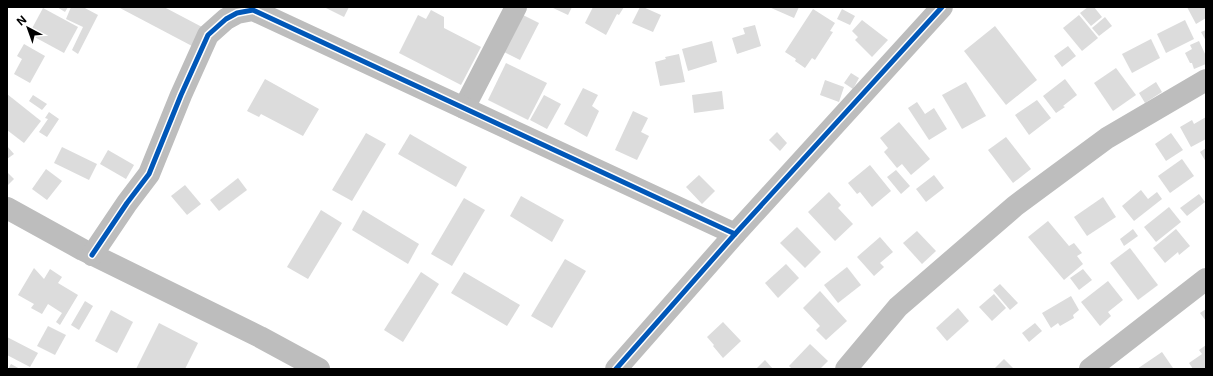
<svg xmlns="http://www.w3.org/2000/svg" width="1213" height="376" viewBox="0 0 1213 376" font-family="Inter,sans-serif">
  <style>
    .building { fill: #dcdcdc }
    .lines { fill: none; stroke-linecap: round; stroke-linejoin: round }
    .minor { stroke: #bdbdbd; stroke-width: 22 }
    .cycleway-casing { stroke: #fff; stroke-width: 8 }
    .cycleway { stroke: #0057b8; stroke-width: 5 }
  </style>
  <rect width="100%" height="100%" fill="#fff"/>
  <!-- building -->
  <g class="building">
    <path d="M57,7h11l-3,5z"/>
    <path d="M71,7h12l15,8 -20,39 -6,-4 11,-23 -17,-8z"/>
    <path d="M118,7h46l38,20 -10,19z"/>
    <path d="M324,7h25l-5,10z"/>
    <path d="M551,7h21l-4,8z"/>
    <path d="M593,7h31l-5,8 -2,-1 -11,21 -21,-12z"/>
    <path d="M640,7h3l18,8 -8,17 -21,-9z"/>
    <path d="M769,7h30l-5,11z"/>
    <path d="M1088,7h6l8,10 -11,9 -11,-13z"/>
    <path d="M1187,7h19v11l-10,6z"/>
    <path d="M43,8l35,19 -14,26 -35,-19z"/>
    <path d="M813,9l22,14 -5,8 3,1 -18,28 -3,-2 -7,10 -10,-7 1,-2 -11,-7z"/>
    <path d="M842,9l13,7 -5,9 -13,-6z"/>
    <path d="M431,10l13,7v11l37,19 -20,38 -62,-32 19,-38 8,4z"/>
    <path d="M521,14l18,9 -19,37 -18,-9z"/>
    <path d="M1079,15l19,23 -16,13 -19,-23z"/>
    <path d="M1105,17l7,9 -13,10 -7,-8z"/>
    <path d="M862,20l26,20 -16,17 -17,-17 3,-3 -6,-6z"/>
    <path d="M1185,20l9,19 -28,14 -9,-19z"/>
    <path d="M755,25l6,21 -24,8 -5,-16 13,-4 -2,-6z"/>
    <path d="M995,26l42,54 -31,25 -42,-54z"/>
    <path d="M1206,30v11l-5,-9z"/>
    <path d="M1151,39l9,19 -28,15 -10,-19z"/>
    <path d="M712,41l5,21 -29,9 -6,-22z"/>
    <path d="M1199,41l7,15v8l-12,5 -2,-6h-2l-5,-10 7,-4 -2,-4z"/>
    <path d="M24,44l21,12 -15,27 -16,-9 8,-15 -5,-3z"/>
    <path d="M1068,46l8,10 -14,11 -8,-11z"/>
    <path d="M679,54l6,28 -25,4 -5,-24 11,-3 -1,-2z"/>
    <path d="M506,63l41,20 -19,37 -40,-20z"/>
    <path d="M1116,68l20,27 -23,16 -19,-28z"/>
    <path d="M851,73l8,5 -6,11 -9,-6z"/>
    <path d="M265,79l54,30 -16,27 -42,-22 -2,3 -12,-6z"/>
    <path d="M1065,79l12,16 -14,11 2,1 -9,6 -13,-17z"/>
    <path d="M825,80l19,7 -5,15 -19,-7z"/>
    <path d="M966,82l20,34 -24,13 -20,-34z"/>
    <path d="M1156,82l6,10 -17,11 -6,-10z"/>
    <path d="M583,88l15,7 -6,11 7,5 -12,26 -23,-13z"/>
    <path d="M722,91l2,18 -30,4 -2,-18z"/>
    <path d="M7,94l34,27 -17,22 -17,-13z"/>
    <path d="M33,95l14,9 -5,6 -13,-9z"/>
    <path d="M544,95l17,9 -14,25 -17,-9z"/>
    <path d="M1037,100l14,18 -22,17 -14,-20z"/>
    <path d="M917,102l8,12 9,-6 13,21 -18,11 -21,-32z"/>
    <path d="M633,111l15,7 -7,14 8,4 -12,24 -22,-10z"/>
    <path d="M49,112l10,7 -12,18 -8,-5 9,-13 -3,-1z"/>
    <path d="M1206,117v22l-15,8 -11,-20 12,-7 2,4z"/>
    <path d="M899,122l31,37 -19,16 -9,-11 -5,4 -13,-16 4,-4 -8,-10z"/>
    <path d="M777,132l10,11 -7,8 -11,-11z"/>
    <path d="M366,133l20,11 -34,57 -20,-11z"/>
    <path d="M1171,133l12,17 -17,11 -11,-17z"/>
    <path d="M410,134l57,33 -11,20 -58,-33z"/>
    <path d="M1006,137l25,32 -18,14 -25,-33z"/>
    <path d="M7,146l7,8 -7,5z"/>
    <path d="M62,147l35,17 -8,16 -35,-17z"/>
    <path d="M1206,148v14l-6,-10z"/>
    <path d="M108,150l26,15 -8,14 -26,-15z"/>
    <path d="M1182,159l12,17 -24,17 -12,-17z"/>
    <path d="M870,165l21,26 -19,16 -12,-15 -3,2 -9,-11z"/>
    <path d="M46,169l16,12 -15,19 -15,-11z"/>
    <path d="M896,170l14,16 -9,8 -14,-17z"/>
    <path d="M7,172l7,7 -7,7z"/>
    <path d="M699,175l16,16 -13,13 -16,-17z"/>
    <path d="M934,175l10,13 -18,14 -10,-13z"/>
    <path d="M238,178l9,12 -28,21 -9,-11z"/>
    <path d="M185,185l16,19 -14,11 -16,-19z"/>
    <path d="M1141,190l7,9 9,-7 5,7 -28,22 -12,-15z"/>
    <path d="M829,192l12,13 -3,3 15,16 -18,17 -27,-29z"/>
    <path d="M1199,194l6,8 -18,14 -7,-8z"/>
    <path d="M521,196l43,24 -12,22 -42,-26z"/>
    <path d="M1103,197l13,20 -29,19 -13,-19z"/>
    <path d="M464,198l21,12 -33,56 -21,-12z"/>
    <path d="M1169,207l12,15 -25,20 -12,-15z"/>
    <path d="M321,210l21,13 -34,56 -21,-12z"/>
    <path d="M363,210l56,34 -11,20 -56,-34z"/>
    <path d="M1048,221l21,25 5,-3 8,10 -5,3 6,8 -19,16 -36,-43z"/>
    <path d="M797,227l24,25 -16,16 -25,-25z"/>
    <path d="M1133,229l5,7 -14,10 -4,-7z"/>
    <path d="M1176,229l14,17 -11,9 -1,-3 -13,11 -12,-15z"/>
    <path d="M917,231l19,20 -14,13 -19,-21z"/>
    <path d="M880,237l13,15 -13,11 4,4 -10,9 -17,-19z"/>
    <path d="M1130,248l28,37 -20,15 -28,-37z"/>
    <path d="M565,259l21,12 -34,57 -21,-12z"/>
    <path d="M786,264l13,14 -21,20 -13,-15z"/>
    <path d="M847,267l14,18 -23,18 -14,-18z"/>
    <path d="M34,268l10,11 6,-10 12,8 -4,6 20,12 -18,30 -4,-3 6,-9 -14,-9 -6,10 -11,-6 3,-4 -16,-9z"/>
    <path d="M1083,269l9,11 -13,10 -9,-12z"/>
    <path d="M421,272l18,12 -36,58 -19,-12z"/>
    <path d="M464,272l56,33 -13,21 -56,-33z"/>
    <path d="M1108,281l15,19 -15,12 3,4 -11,10 -19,-24z"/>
    <path d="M1000,284l18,19 -8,7 -17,-20z"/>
    <path d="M820,291l27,30 -21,19 -10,-10 4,-4 -17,-18z"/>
    <path d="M994,294l12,14 -14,13 -13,-14z"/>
    <path d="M1071,296l8,14 -6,5 1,3 -14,8 -2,-3 -7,5 -9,-15z"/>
    <path d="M85,301l8,5 -14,24 -8,-5z"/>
    <path d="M958,308l11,13 -22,20 -11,-13z"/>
    <path d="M1206,309v12l-6,-8z"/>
    <path d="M111,310l22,12 -16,31 -22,-12z"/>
    <path d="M723,322l18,19 -18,17 -10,-12 1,-1 -7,-8z"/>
    <path d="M159,323l39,20 -13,26h-49z"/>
    <path d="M1035,323l7,8 -13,11 -7,-9z"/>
    <path d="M48,326l18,9 -11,20 -18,-9z"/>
    <path d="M7,337l31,16 -8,14 -23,-12z"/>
    <path d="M810,344l18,17 -8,8h-28l-3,-3z"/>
    <path d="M1206,345v24h-13l-4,-6 13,-9 -3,-4z"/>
    <path d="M1162,352l11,16 -2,1h-34z"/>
    <path d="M1004,359l10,10h-20z"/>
    <path d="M765,360l8,9h-17z"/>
    <path d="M11,364l9,5h-12z"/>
  </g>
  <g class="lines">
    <!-- minor -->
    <g class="minor">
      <path d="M464,108l52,-101"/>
      <path d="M7,208l76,42 177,87 59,32"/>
      <path d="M92,255l35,-52 22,-29 32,-79 27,-60 18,-16 11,-6 16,-3 482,224"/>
      <path d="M616,369l119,-135 207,-227"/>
      <path d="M846,369l52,-62 117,-101 92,-68 99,-58"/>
      <path d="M1090,369l116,-90"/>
    </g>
    <!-- cycleway casing -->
    <g class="cycleway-casing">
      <g id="cycleway">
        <path d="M92,255l35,-52 22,-29 32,-79 27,-60 18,-16 11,-6 16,-3 482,224"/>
        <path d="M616,369l119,-135 207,-227"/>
      </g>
    </g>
    <!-- cycleway -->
    <use href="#cycleway" class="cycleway"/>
  </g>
  <!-- border -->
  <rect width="1213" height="376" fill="none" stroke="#000000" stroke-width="16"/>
  <!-- north arrow -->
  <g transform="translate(28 28) rotate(319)" stroke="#ffffff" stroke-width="3" paint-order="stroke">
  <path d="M0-3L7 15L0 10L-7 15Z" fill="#000000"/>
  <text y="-6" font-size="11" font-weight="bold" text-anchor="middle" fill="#000000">N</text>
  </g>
</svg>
